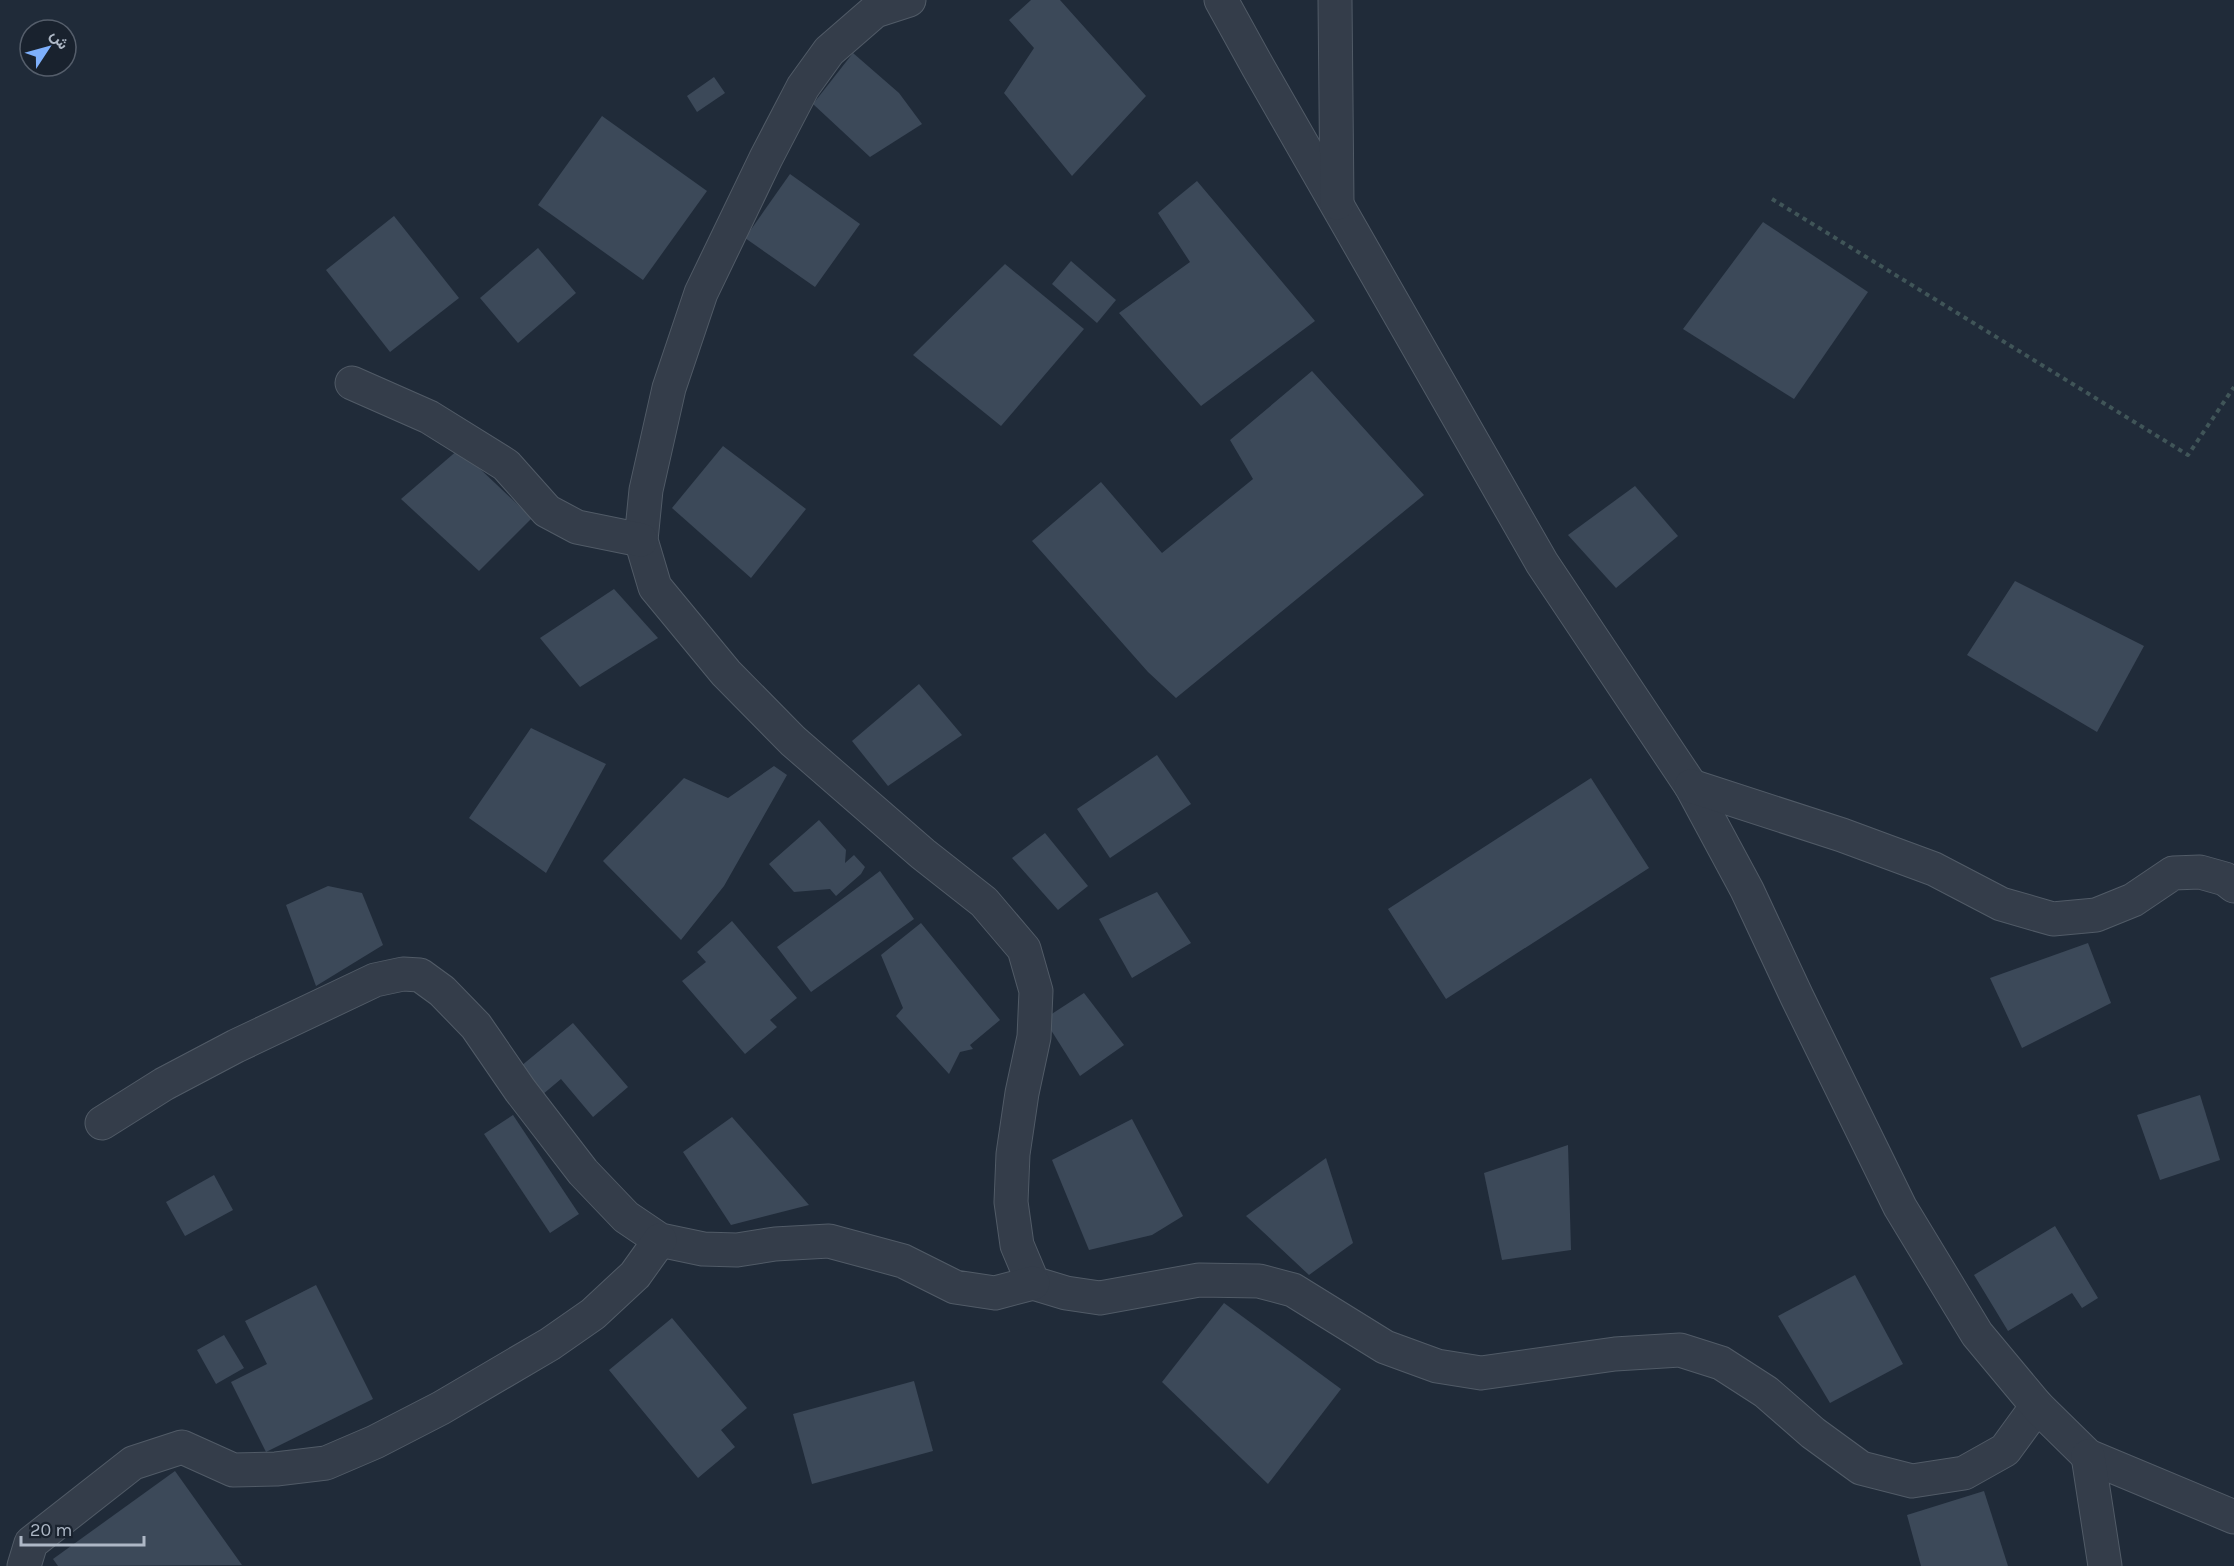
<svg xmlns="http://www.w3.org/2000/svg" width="2234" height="1566" viewBox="0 0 2234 1566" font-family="Karla,Vazirmatn,sans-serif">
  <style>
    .building { fill: #3c4959 }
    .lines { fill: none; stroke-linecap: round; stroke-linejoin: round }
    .minor-casing { stroke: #515b67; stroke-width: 35 }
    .path { stroke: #405558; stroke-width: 4; stroke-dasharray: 4.5 4.5; stroke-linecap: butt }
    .minor { stroke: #343d4a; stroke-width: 33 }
  </style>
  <rect width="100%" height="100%" fill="#202b39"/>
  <!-- building -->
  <g class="building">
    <path d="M1031,0h29l86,96 -74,80 -68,-83 30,-45 -25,-28z"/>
    <path d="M853,53l46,40 23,31 -52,33 -57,-53z"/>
    <path d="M714,77l11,16 -28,19 -10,-16z"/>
    <path d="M602,116l105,75 -64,89 -105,-75z"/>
    <path d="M790,174l70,50 -45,63 -70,-49z"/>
    <path d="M1197,181l118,140 -114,85 -82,-93 71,-51 -32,-49z"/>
    <path d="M394,216l65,82 -69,54 -64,-82z"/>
    <path d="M1763,222l105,70 -74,107 -111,-70z"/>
    <path d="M538,248l38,45 -58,50 -38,-45z"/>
    <path d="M1071,261l45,39 -19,23 -45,-39z"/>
    <path d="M1005,264l79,65 -83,97 -88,-71z"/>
    <path d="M1312,371l112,124 -248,203 -28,-26 -116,-131 69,-59 61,71 91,-74 -23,-39z"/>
    <path d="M723,446l83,63 -55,69 -79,-70z"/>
    <path d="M459,449l73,69 -53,53 -78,-72z"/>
    <path d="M1635,486l43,50 -62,52 -48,-53z"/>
    <path d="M2015,581l129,65 -47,86 -130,-77z"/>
    <path d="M614,589l44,49 -78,49 -40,-49z"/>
    <path d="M919,684l43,51 -74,51 -36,-45z"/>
    <path d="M531,728l75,36 -60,109 -77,-55z"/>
    <path d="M1157,755l34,49 -81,54 -33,-49z"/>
    <path d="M774,766l13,9 -63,111 -43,54 -78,-79 81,-83 44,20z"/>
    <path d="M1591,778l58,90 -203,131 -58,-90z"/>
    <path d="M819,820l27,30 -1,13 9,-8 11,12 -4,7 -25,22 -6,-7 -36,3 -25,-28z"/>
    <path d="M1045,833l43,53 -30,24 -46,-52z"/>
    <path d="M880,871l34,48 -103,73 -34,-45z"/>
    <path d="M328,886l34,7 21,52 -67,41 -30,-81z"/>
    <path d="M1157,892l34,51 -59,35 -33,-59z"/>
    <path d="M732,921l65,77 -27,22 7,7 -32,27 -63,-73 24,-19 -9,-10z"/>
    <path d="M921,923l79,97 -30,25 3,4 -13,3 -11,22 -53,-58 7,-8 -22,-53z"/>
    <path d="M2088,943l23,60 -89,45 -32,-70z"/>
    <path d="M1084,993l40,52 -44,31 -36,-57z"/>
    <path d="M573,1023l55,64 -35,30 -32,-38 -25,21 -21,-29z"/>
    <path d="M2200,1095l20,65 -60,20 -23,-65z"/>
    <path d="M513,1115l66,99 -29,19 -66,-99z"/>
    <path d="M732,1117l77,88 -78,20 -48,-73z"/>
    <path d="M1132,1119l51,97 -31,19 -63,15 -37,-90z"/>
    <path d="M1568,1145l3,105 -69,10 -18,-87z"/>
    <path d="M1326,1158l27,85 -44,32 -63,-59z"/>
    <path d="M214,1175l19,35 -48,26 -19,-34z"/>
    <path d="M2055,1226l43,72 -16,10 -10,-15 -64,38 -34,-56z"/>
    <path d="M1855,1275l48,89 -73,39 -52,-87z"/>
    <path d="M316,1285l57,114 -107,53 -35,-70 36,-18 -22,-43z"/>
    <path d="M1224,1303l117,86 -73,95 -106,-102z"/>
    <path d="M672,1318l75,90 -26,22 14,17 -37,31 -89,-108z"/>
    <path d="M224,1335l20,33 -28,16 -19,-34z"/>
    <path d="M914,1381l19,70 -121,33 -19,-70z"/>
    <path d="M175,1471l67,94 -184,1 -5,-7z"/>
    <path d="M1984,1491l24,75h-87l-14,-51z"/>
  </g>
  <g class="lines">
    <!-- minor casing -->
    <g class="minor-casing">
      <g id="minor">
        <path d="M909,0l-34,11 -46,40 -26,36 -37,71 -65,135 -32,95 -23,102 -5,50 14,47 71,86 67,68 130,113 61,48 40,47 12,42 -2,46 -12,56 -9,61 -2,48 6,43 16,38 33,10 34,5 99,-18 60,1 34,9 92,57 52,19 44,7 134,-19 65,-4 41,13 45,29 47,41 48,35 51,13 52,-8 41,-23 32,-44"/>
        <path d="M1221,0l37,67 284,496 149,223 56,104 50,107 103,210 77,127 60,72 51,50 146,61"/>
        <path d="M1335,0l2,203"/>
        <path d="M352,383l77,34 77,48 41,46 30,16 64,13"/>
        <path d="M1691,786l151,49 92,34 67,35 52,15 43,-4 37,-15 40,-27 27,-1 25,7 9,7"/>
        <path d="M102,1123l62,-39 72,-38 139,-66 28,-6 17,1 22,16 34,35 44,64 63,82 43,45 34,23 43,9 34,1 38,-6 54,-3 74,20 52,26 40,6 38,-10"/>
        <path d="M2088,1456l17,110"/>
        <path d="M24,1566l7,-23 102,-80 49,-16 51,23 43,-1 50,-6 49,-21 66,-34 109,-64 43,-30 42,-39 25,-35"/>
      </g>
    </g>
    <!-- path -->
    <path class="path" d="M1772,199l416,256 46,-68"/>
    <!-- minor -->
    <use href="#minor" class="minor"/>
  </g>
  <!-- north arrow -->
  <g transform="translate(48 48) rotate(54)"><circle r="28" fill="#19222e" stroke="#555e6b" stroke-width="1.5"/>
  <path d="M0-4.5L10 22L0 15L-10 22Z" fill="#7eb0fc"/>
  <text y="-9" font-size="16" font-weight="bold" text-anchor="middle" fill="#aeb8c6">ش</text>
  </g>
  <!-- scale -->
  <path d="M21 1536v9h123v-9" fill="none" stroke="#aeb8c6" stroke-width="3"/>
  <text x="30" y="1536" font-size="18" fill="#aeb8c6" stroke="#19222e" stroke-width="4.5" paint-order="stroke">20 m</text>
</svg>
